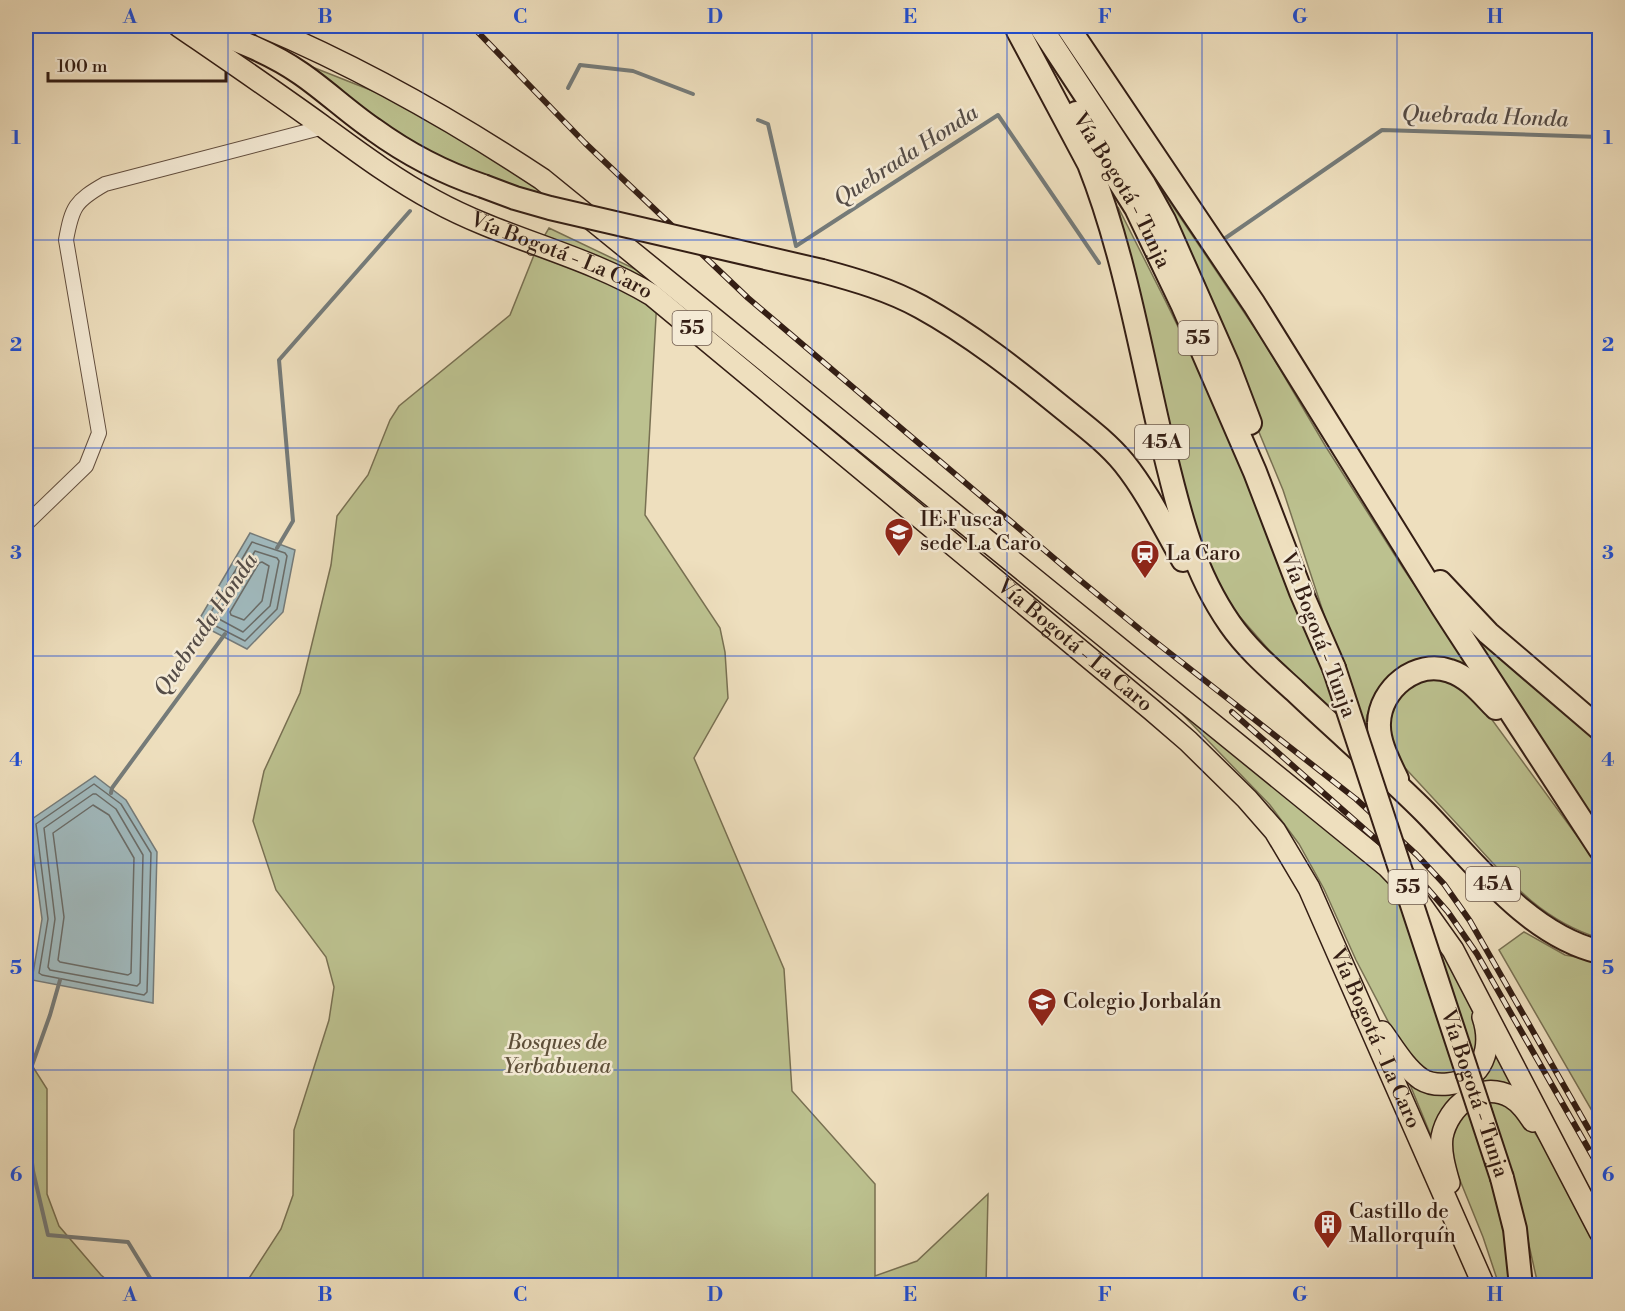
<svg xmlns="http://www.w3.org/2000/svg" width="1625" height="1311" viewBox="0 0 1625 1311" font-family="'Libre Bodoni',serif">
  <style>
    .green { fill: #bcc18f; stroke: #787052; stroke-width: 1.5 }
    .water { fill: #a0b9bd; stroke: #757b79; stroke-width: 1.5 }
    .lines { fill: none; stroke-linecap: round; stroke-linejoin: round }
    .shore { stroke: #6a6c68; stroke-width: 1.5 }
    .stream { stroke: #757b79; stroke-width: 4 }
    .minor-casing { stroke: #624e3e; stroke-width: 16 }
    .primary-casing { stroke: #341e14; stroke-width: 24 }
    .trunk-casing { stroke: #341e14; stroke-width: 26 }
    .minor { stroke: #f4ead5; stroke-width: 14 }
    .primary { stroke: #eedfbe; stroke-width: 21 }
    .trunk { stroke: #eedfbe; stroke-width: 22 }
    .rail-casing { stroke: #341e14; stroke-width: 6 }
    .rail { stroke: #f4ead5; stroke-width: 4; stroke-dasharray: 11; stroke-linecap: butt }
    .trunk-bridge-casing { stroke: #341e14; stroke-width: 26; stroke-linecap: butt }
    .trunk-bridge { stroke: #eedfbe; stroke-width: 22 }
    .grid { fill: none; stroke: #1d4ed8; stroke-width: 1.5; stroke-opacity: 0.55 }
    .labels { text-anchor: middle; dominant-baseline: central; stroke-width: 5; stroke-linejoin: round; paint-order: stroke }
    .shield { fill: #f4ead5; stroke: #6e5b4e; stroke-width: 1.5 }
    .shield-label { font-size: 20px; font-weight: bold; fill: #341e14 }
    .street-label { font-size: 21px; fill: #341e14; stroke: #f4ead5 }
    .poi-label { font-size: 21px; fill: #341e14; stroke: #f4ead5; text-anchor: start }
    .park-label { font-size: 21px; font-style: italic; fill: #5d4f39; stroke: #f4ead5 }
    .water-label { font-size: 22px; font-style: italic; fill: #544c47; stroke: #f4ead5 }
    .neatline { fill: none; stroke: #1d4ed8; stroke-width: 2 }
    .grid-label { font-size: 20px; text-anchor: middle; font-weight: bold; fill: #1d4ed8 }
  </style>
  <rect width="100%" height="100%" fill="#eedfbe"/>
  <filter id="stains"><feTurbulence type="fractalNoise" baseFrequency=".00333" numOctaves="4"/><feColorMatrix values="0 0 0 0 .2 0 0 0 0 .09 0 0 0 0 .02 0 0 0 .5 -.17"/></filter>
  <radialGradient id="worn" r=".72"><stop offset=".6" stop-color="#630" stop-opacity="0"/><stop offset="1" stop-color="#630" stop-opacity=".3"/></radialGradient>
  <!-- green -->
  <g class="green">
    <path d="M292,59l86,34 86,42 93,63 -39,-9 -84,-33 -46,-29 -51,-39z"/>
    <path d="M1108,110l156,232 62,105 77,121 77,115c-12,-10 -26,-25 -43,-26 -6,-1 -17,1 -23,3 -19,7 -49,43 -48,65 1,9 9,21 12,30l-109,-105 -36,-41 -21,-35 -22,-58 -72,-309 47,93 171,351 -53,-161 -39,-94z"/>
    <path d="M549,228l109,52 -13,235 75,113 5,24 3,46 -34,60 90,211 8,122 83,93v92l42,-15 71,-67 -2,91 -742,1 37,-57 12,-34 1,-65 35,-110 5,-33 -8,-30 -50,-67 -23,-69 11,-50 36,-78 31,-128 6,-49 31,-41 22,-55 9,-14 111,-91 26,-65z"/>
    <path d="M1453,616l146,127v96z"/>
    <path d="M1439,676l32,15 128,175v72c-58,-18 -90,-57 -129,-100 -26,-28 -51,-55 -76,-82l-7,-17 5,-37 29,-25z"/>
    <path d="M1161,692l226,185 65,88 26,59 2,30 -26,22 -20,1 -31,-27 -47,-90 -32,-71 -25,-45 -29,-39z"/>
    <path d="M1524,932l41,23 34,6v162l-100,-173z"/>
    <path d="M1494,1042l29,53 -42,-9 -45,62 -32,-78 41,22z"/>
    <path d="M26,1056l21,33v105l12,32 42,49 12,10h-87z"/>
    <path d="M1489,1100l13,1 26,22 23,33 48,90v39h-61l-18,-80z"/>
    <path d="M1468,1106l25,81 13,56 3,42h-10l-16,-48 -32,-79 -3,-25z"/>
  </g>
  <!-- water -->
  <g class="water">
    <path d="M250,533l45,17 -12,62 -36,37 -50,-26z"/>
    <path d="M95,776l31,24 31,52 -4,151 -121,-23 10,-61 -13,-98z"/>
  </g>
  <g class="lines">
    <!-- shore -->
    <g class="shore">
      <path d="M252,542l33,11 2,3 -10,53 -32,32 -37,-19 -1,-3z"/>
      <path d="M255,551l22,7 2,3 -9,45 -27,26 -24,-13 -2,-3z"/>
      <path d="M262,562l7,4 -7,35 -18,19 -13,-5 -1,-3 29,-49z"/>
      <path d="M94,784l27,20 30,49 -4,139 -3,3 -102,-20 -3,-2 9,-54 -12,-95z"/>
      <path d="M93,794h3l20,15 27,46 -3,128 -3,3 -87,-16 -2,-3 7,-48 -11,-91z"/>
      <path d="M93,805l16,10 25,43 -3,115 -3,2 -68,-13 -2,-2 6,-43 -11,-84z"/>
    </g>
    <!-- stream -->
    <g class="stream">
      <path d="M568,88l12,-23 53,6 60,23"/>
      <path d="M758,120l10,4 28,122 202,-131 101,148"/>
      <path d="M1224,239l158,-109 218,7"/>
      <path d="M277,548l16,-27 -14,-161 131,-149"/>
      <path d="M111,793l1,-5 113,-154"/>
      <path d="M26,1082l24,-67 10,-35"/>
      <path d="M26,1113l7,58 15,64 80,7 27,44"/>
    </g>
    <!-- minor casing -->
    <g class="minor-casing">
      <path id="minor" d="M26,524l60,-58 13,-33 -33,-193c6,-33 9,-39 39,-56l219,-57"/>
    </g>
    <!-- primary casing -->
    <g class="primary-casing">
      <g id="primary">
        <path id="s1" d="M179,26c48,33 95,65 142,99 37,27 73,54 114,76 69,38 149,53 217,94l500,415 36,31 59,58 28,32 34,57 175,398"/>
        <path d="M262,26c99,42 191,94 280,153l845,687 24,25 42,59 147,282"/>
        <path d="M1382,1032c11,15 23,36 39,47 8,5 17,6 27,5 35,-3 45,-37 35,-67"/>
        <path d="M1449,1183c-4,-14 -9,-31 -7,-46 6,-31 38,-57 69,-40 10,6 16,15 22,24"/>
      </g>
    </g>
    <!-- trunk casing -->
    <g class="trunk-casing">
      <g id="trunk">
        <path d="M200,26c34,13 70,26 100,47 25,17 48,39 73,56 33,24 71,44 110,57"/>
        <path d="M1040,26l104,158 20,36 64,145 22,58"/>
        <path d="M1067,26l187,278 189,304 157,241"/>
        <path d="M1018,31l71,133c36,91 52,191 75,286 15,62 29,121 66,174 18,26 42,46 65,67 43,41 88,79 130,121 50,51 103,123 175,140"/>
        <path id="s2" d="M1076,113l60,95 47,98 72,166 46,120 33,76"/>
        <path d="M822,271c34,9 68,19 99,36 49,27 95,63 138,98 22,18 47,36 65,58 24,30 40,64 59,97"/>
        <path d="M1440,582l48,51 112,96"/>
        <path d="M1397,779c-8,-17 -19,-37 -18,-56 1,-34 37,-64 71,-52 19,6 32,23 46,37"/>
        <path d="M1502,1178l13,51 6,57"/>
      </g>
    </g>
    <!-- minor -->
    <use href="#minor" class="minor"/>
    <!-- primary -->
    <use href="#primary" class="primary"/>
    <!-- trunk -->
    <use href="#trunk" class="trunk"/>
    <!-- rail casing -->
    <g class="rail-casing">
      <g id="rail">
        <path d="M472,26l113,117 163,155 327,278 73,60 208,163 61,56 27,29 26,37 130,228"/>
        <path d="M1232,712l181,160 35,40 29,42 123,215"/>
      </g>
    </g>
    <!-- rail -->
    <use href="#rail" class="rail"/>
    <!-- trunk-bridge casing -->
    <g class="trunk-bridge-casing">
      <g id="trunk-bridge">
        <path d="M483,186l32,12 35,10 272,63"/>
        <path id="s3" d="M1334,668l168,510"/>
      </g>
    </g>
    <!-- trunk-bridge -->
    <use href="#trunk-bridge" class="trunk-bridge"/>
  </g>
  <!-- grid -->
  <path class="grid" d="M228,26v1260M423,26v1260M618,26v1260M812,26v1260M1007,26v1260M1202,26v1260M1397,26v1260M26,240h1574M26,448h1574M26,656h1574M26,863h1574M26,1070h1574"/>
  <!-- icons -->
  <defs>
    <g id="school-pin" transform="scale(1.5)"><path d="M0 17L-7.5 6A9.5 9.5 0 1 1 7.5 6Z" fill="#8f2418" stroke="#f4ead5"/><path d="M0-5L7-2L0 1L-7-2ZM-4 1L0 2.5L4 1V4Q0 6-4 4Z" fill="#fff"/></g>
    <g id="station-pin" transform="scale(1.5)"><path d="M0 17L-7.5 6A9.5 9.5 0 1 1 7.5 6Z" fill="#8f2418" stroke="#f4ead5"/><path d="M-3-6H3Q5-6 5-4V2Q5 4 3 4L4.5 6H3L1.5 4h-3L-3 6H-4.5L-3 4Q-5 4-5 2V-4Q-5-6-3-6ZM-3.5-4v3h7v-3ZM-3.5 1v1.5H-2V1ZM2 1v1.5H3.5V1Z" fill="#fff"/></g>
    <g id="building-pin" transform="scale(1.5)"><path d="M0 17L-7.5 6A9.5 9.5 0 1 1 7.5 6Z" fill="#8f2418" stroke="#f4ead5"/><path d="M-4-6H4V6H1V3H-1V6H-4ZM-2.5-4.3h1.7v1.8h-1.7ZM.8-4.3h1.7v1.8H.8ZM-2.5-1h1.7V.8h-1.7ZM.8-1h1.7V.8H.8Z" fill="#fff"/></g>
  </defs>
  <g fill-rule="evenodd">
    <use href="#school-pin" x="899" y="532"/>
    <use href="#station-pin" x="1145" y="554"/>
    <use href="#school-pin" x="1042" y="1002"/>
    <use href="#building-pin" x="1328" y="1224"/>
  </g>
  <g class="labels">
    <!-- shield labels -->
    <g class="shield">
      <rect x="672.5" y="311" width="39" height="34" rx="4.5"/>
      <rect x="1178.5" y="321" width="39" height="34" rx="4.5"/>
      <rect x="1135" y="425" width="54" height="34" rx="4.5"/>
      <rect x="1466" y="867" width="54" height="34" rx="4.5"/>
      <rect x="1388.5" y="870" width="39" height="34" rx="4.5"/>
    </g>
    <g class="shield-label">
      <text x="692" y="328">55</text>
      <text x="1198" y="338">55</text>
      <text x="1162" y="442">45A</text>
      <text x="1493" y="884">45A</text>
      <text x="1408" y="887">55</text>
    </g>
    <!-- street labels -->
    <g class="street-label">
      <text stroke="none"><textPath href="#s2" startOffset="90">Vía Bogotá - Tunja</textPath></text>
      <text stroke="none"><textPath href="#s1" startOffset="448">Vía Bogotá - La Caro</textPath></text>
      <text transform="translate(1318 635) rotate(69)">Vía Bogotá - Tunja</text>
      <text stroke="none"><textPath href="#s1" startOffset="1096">Vía Bogotá - La Caro</textPath></text>
      <text stroke="none"><textPath href="#s1" startOffset="1600">Vía Bogotá - La Caro</textPath></text>
      <text stroke="none"><textPath href="#s3" startOffset="448">Vía Bogotá - Tunja</textPath></text>
    </g>
    <!-- poi labels -->
    <g class="poi-label">
      <text x="920" y="520">IE Fusca<tspan x="920" dy="24">sede La Caro</tspan></text>
      <text x="1166" y="554">La Caro</text>
      <text x="1063" y="1002">Colegio Jorbalán</text>
      <text x="1349" y="1212">Castillo de<tspan x="1349" dy="24">Mallorquín</tspan></text>
    </g>
    <!-- park labels -->
    <g class="park-label">
      <text x="557" y="1043">Bosques de<tspan x="557" dy="24">Yerbabuena</tspan></text>
    </g>
    <!-- water labels -->
    <g class="water-label">
      <text transform="translate(1485 117) rotate(2)">Quebrada Honda</text>
      <text transform="translate(906 156) rotate(-33)">Quebrada Honda</text>
      <text transform="translate(206 625) rotate(-56)">Quebrada Honda</text>
    </g>
  </g>
  <!-- margin -->
  <rect width="1625" height="1311" fill="none" stroke="#eedfbe" stroke-width="66"/>
  <!-- scale -->
  <path d="M48 72v9h178v-9" fill="none" stroke="#341e14" stroke-width="3"/>
  <text x="57" y="72" font-size="18" fill="#341e14" stroke="#f4ead5" stroke-width="4.5" paint-order="stroke">100 m</text>
  <rect x="33" y="33" width="1559" height="1245" class="neatline"/>
  <g class="grid-label">
    <text x="130" y="23">A</text>
    <text x="325" y="23">B</text>
    <text x="520" y="23">C</text>
    <text x="715" y="23">D</text>
    <text x="910" y="23">E</text>
    <text x="1105" y="23">F</text>
    <text x="1300" y="23">G</text>
    <text x="1495" y="23">H</text>
    <text x="16" y="144">1</text>
    <text x="1608" y="144">1</text>
    <text x="16" y="351">2</text>
    <text x="1608" y="351">2</text>
    <text x="16" y="559">3</text>
    <text x="1608" y="559">3</text>
    <text x="16" y="766">4</text>
    <text x="1608" y="766">4</text>
    <text x="16" y="974">5</text>
    <text x="1608" y="974">5</text>
    <text x="16" y="1181">6</text>
    <text x="1608" y="1181">6</text>
    <text x="130" y="1301">A</text>
    <text x="325" y="1301">B</text>
    <text x="520" y="1301">C</text>
    <text x="715" y="1301">D</text>
    <text x="910" y="1301">E</text>
    <text x="1105" y="1301">F</text>
    <text x="1300" y="1301">G</text>
    <text x="1495" y="1301">H</text>
  </g>
  <rect width="100%" height="100%" filter="url(#stains)"/>
  <rect width="100%" height="100%" fill="url(#worn)"/>
</svg>
